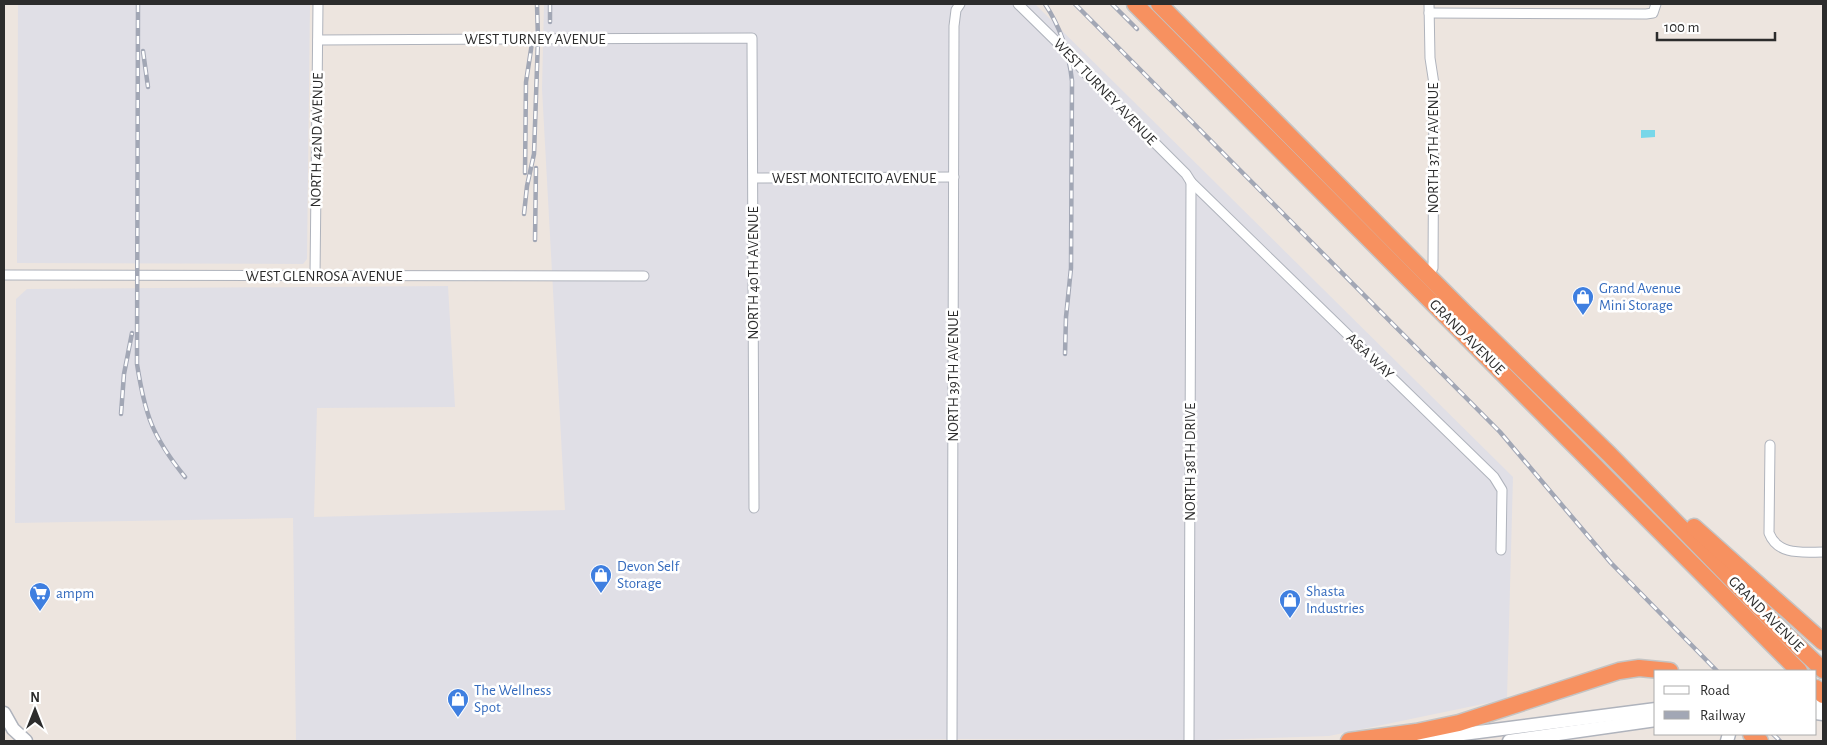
<svg xmlns="http://www.w3.org/2000/svg" width="1827" height="745" viewBox="0 0 1827 745" font-family="'Alegreya Sans',sans-serif">
  <style>
    .industrial { fill: #e0dfe6 }
    .water { fill: #78d7e9 }
    .lines { fill: none; stroke-linecap: round; stroke-linejoin: round }
    .street-casing { stroke: #afb3bc; stroke-width: 11 }
    .secondary-casing { stroke: #afb3bc; stroke-width: 15 }
    .highway-casing { stroke: #c4c4c4; stroke-width: 19 }
    .street { stroke: #fff; stroke-width: 9 }
    .secondary { stroke: #fff; stroke-width: 12 }
    .highway { stroke: #f79160; stroke-width: 16 }
    .rail-casing { stroke: #a2a7b5; stroke-width: 4.5 }
    .rail { stroke: #fff; stroke-width: 2.5; stroke-dasharray: 8; stroke-linecap: butt }
    .labels { text-anchor: middle; dominant-baseline: central; stroke-width: 5; stroke-linejoin: round; paint-order: stroke }
    .street-label { font-size: 15px; fill: #2c2c2c; stroke: #fff }
    .shop-label { font-size: 15px; fill: #366cbe; stroke: #fff; text-anchor: start }
  </style>
  <rect width="100%" height="100%" fill="#ede5df"/>
  <!-- industrial -->
  <g class="industrial">
    <path d="M18,4h292l-3,255 -4,5 -286,-1z"/>
    <path d="M544,4h491l478,473 -6,222 -178,37 -121,4 -245,-1 -197,2h-470l-3,-223 -278,5 1,-224 11,-10 421,-3 7,121 -138,1 -3,109 251,-7 -23,-421z"/>
  </g>
  <!-- water -->
  <path class="water" d="M1641,130h14v7l-14,1z"/>
  <g class="lines">
    <!-- street casing -->
    <g class="street-casing">
      <g id="street">
        <path d="M1018,4l50,49 22,25 96,96 5,8 303,295 8,13 -1,60"/>
        <path d="M1429,13l217,1 7,-1 3,-9"/>
        <path d="M318,40l434,-2 2,470"/>
        <path d="M754,178l200,-1"/>
        <path d="M4,275l640,1"/>
        <path d="M315,276l3,-272"/>
        <path d="M1427,278l6,-10 1,-184 -4,-26 -1,-54"/>
        <path d="M1770,445l-1,88c9,23 34,19 54,19"/>
        <path d="M952,741l2,-715 2,-16 4,-6"/>
        <path d="M1189,741l2,-559"/>
      </g>
    </g>
    <!-- secondary casing -->
    <g class="secondary-casing">
      <g id="secondary">
        <path d="M1816,703h7"/>
        <path d="M4,713l9,16 13,12"/>
        <path d="M1816,713l7,1"/>
        <path d="M1409,741l247,-32"/>
        <path d="M1509,741l147,-21"/>
        <path d="M1727,741l2,-7"/>
      </g>
    </g>
    <!-- highway casing -->
    <g class="highway-casing">
      <g id="highway">
        <path d="M1135,4l664,667"/>
        <path d="M1159,4l307,310 143,140 173,177 41,39"/>
        <path d="M1694,527l129,115"/>
        <path d="M1816,688l7,7"/>
        <path d="M1751,734l9,7"/>
        <path d="M1349,741l67,-9 43,-9 160,-52 20,-3 31,3"/>
      </g>
    </g>
    <!-- street -->
    <use href="#street" class="street"/>
    <!-- secondary -->
    <use href="#secondary" class="secondary"/>
    <!-- highway -->
    <use href="#highway" class="highway"/>
    <!-- rail casing -->
    <g class="rail-casing">
      <g id="rail">
        <path d="M138,4l-1,360c8,51 15,72 48,113"/>
        <path d="M550,4v18"/>
        <path d="M1045,4c16,24 24,49 27,77l-1,187 -5,49 -1,37"/>
        <path d="M1075,4l425,428 111,131 106,108"/>
        <path d="M1112,4l25,25"/>
        <path d="M143,51l5,36"/>
        <path d="M525,173l1,-91 6,-39"/>
        <path d="M524,214l3,-28 7,-32 4,-115 -1,-35"/>
        <path d="M535,240l1,-72"/>
        <path d="M121,414l3,-40 8,-41"/>
        <path d="M1773,734l7,7"/>
      </g>
    </g>
    <!-- rail -->
    <use href="#rail" class="rail"/>
  </g>
  <!-- icons -->
  <defs>
    <g id="shop-pin" transform="scale(1.125)"><path d="M0 17L-7.5 6A9.5 9.5 0 1 1 7.5 6Z" fill="#3f7fe0" stroke="#fff"/><path d="M-5-2.5h2.3a2.7 3.5 0 0 1 5.4 0H5L5.5 6h-11ZM-1.5-2.5h3a1.5 2.3 0 0 0-3 0Z" fill="#fff"/></g>
    <g id="supermarket-pin" transform="scale(1.125)"><path d="M0 17L-7.5 6A9.5 9.5 0 1 1 7.5 6Z" fill="#3f7fe0" stroke="#fff"/><path d="M-6-5.5h2.5l.6 2H6L4.5 2H-2.5L-4.4-4H-6ZM-1.5 3.2a1.3 1.3 0 1 0 .1 0ZM3 3.2a1.3 1.3 0 1 0 .1 0Z" fill="#fff"/></g>
  </defs>
  <g fill-rule="evenodd">
    <use href="#shop-pin" x="1583" y="297"/>
    <use href="#shop-pin" x="601" y="575"/>
    <use href="#supermarket-pin" x="40" y="593"/>
    <use href="#shop-pin" x="1290" y="600"/>
    <use href="#shop-pin" x="458" y="699"/>
  </g>
  <g class="labels">
    <!-- street labels -->
    <g class="street-label">
      <text x="535" y="39">WEST TURNEY AVENUE</text>
      <text transform="translate(1105 92) rotate(46)">WEST TURNEY AVENUE</text>
      <text transform="translate(317 140) rotate(-89)">NORTH 42ND AVENUE</text>
      <text transform="translate(1433 148) rotate(-90)">NORTH 37TH AVENUE</text>
      <text x="854" y="178">WEST MONTECITO AVENUE</text>
      <text transform="translate(753 273) rotate(-90)">NORTH 40TH AVENUE</text>
      <text x="324" y="276">WEST GLENROSA AVENUE</text>
      <text transform="translate(1467 337) rotate(45)">GRAND AVENUE</text>
      <text transform="translate(1370 356) rotate(44)">A&amp;A WAY</text>
      <text transform="translate(953 376) rotate(-90)">NORTH 39TH AVENUE</text>
      <text transform="translate(1190 462) rotate(-90)">NORTH 38TH DRIVE</text>
      <text transform="translate(1766 614) rotate(45)">GRAND AVENUE</text>
    </g>
    <!-- shop labels -->
    <g class="shop-label">
      <text x="1599" y="288">Grand Avenue<tspan x="1599" dy="17">Mini Storage</tspan></text>
      <text x="617" y="566">Devon Self<tspan x="617" dy="17">Storage</tspan></text>
      <text x="1306" y="591">Shasta<tspan x="1306" dy="17">Industries</tspan></text>
      <text x="56" y="593">ampm</text>
      <text x="474" y="690">The Wellness<tspan x="474" dy="17">Spot</tspan></text>
    </g>
  </g>
  <!-- border -->
  <rect width="1827" height="745" fill="none" stroke="#2c2c2c" stroke-width="10"/>
  <!-- legend -->
  <rect x="1654" y="670" width="162" height="65" fill="#ffffff" stroke="#ababab"/>
  <rect x="1664" y="686" width="25" height="8" fill="#ffffff" stroke="#ababab"/>
  <text x="1700" y="695" font-size="15" fill="#2c2c2c">Road</text>
  <rect x="1664" y="711" width="25" height="8" fill="#a2a7b5" stroke="#ababab"/>
  <text x="1700" y="720" font-size="15" fill="#2c2c2c">Railway</text>
  <!-- north arrow -->
  <g transform="translate(35 710)" stroke="#ffffff" stroke-width="4" paint-order="stroke">
  <path d="M0-4L9 19L0 12L-9 19Z" fill="#2c2c2c"/>
  <text y="-8" font-size="14" font-weight="bold" text-anchor="middle" fill="#2c2c2c">N</text>
  </g>
  <!-- scale -->
  <path d="M1657 32v8h118v-8" fill="none" stroke="#2c2c2c" stroke-width="2.5"/>
  <text x="1664" y="32" font-size="15" fill="#2c2c2c" stroke="#ffffff" stroke-width="4" paint-order="stroke">100 m</text>
</svg>
